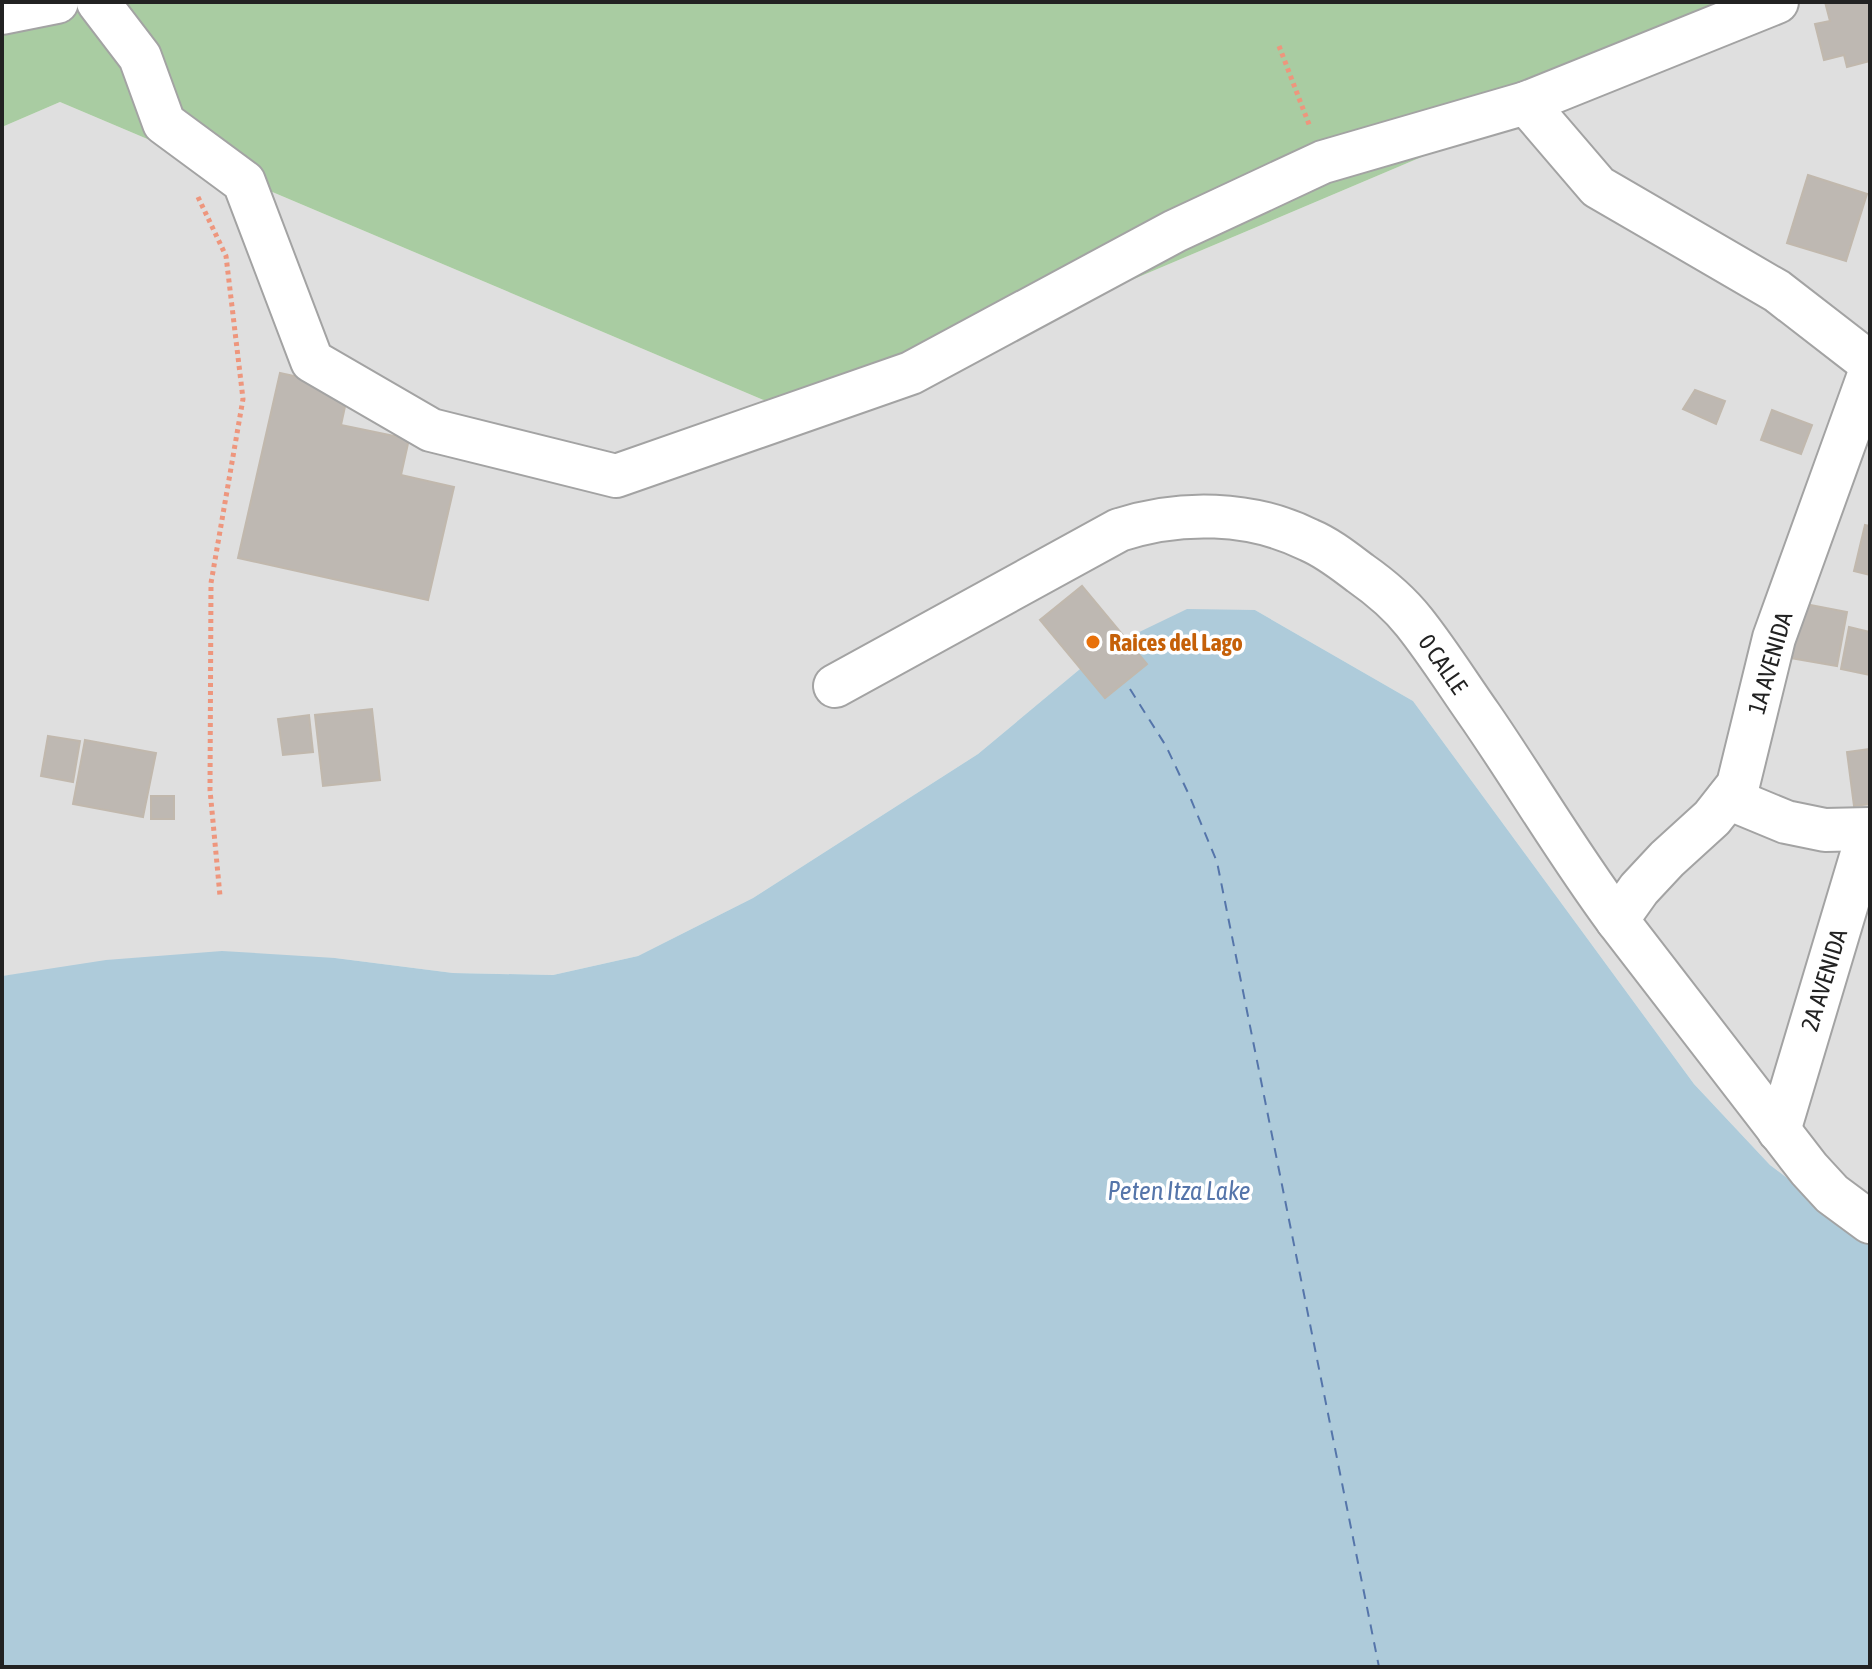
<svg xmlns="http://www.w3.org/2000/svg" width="1872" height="1669" viewBox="0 0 1872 1669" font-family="'Asap Condensed',sans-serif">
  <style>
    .residential { fill: #dfdfdf }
    .forest { fill: #a9cca2 }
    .water { fill: #aecbda }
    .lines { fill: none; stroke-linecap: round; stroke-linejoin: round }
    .ferry { stroke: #5575aa; stroke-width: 2; stroke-dasharray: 10 8; stroke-linecap: butt }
    .building { fill: #beb8b2; stroke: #c1b8ad; stroke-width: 2 }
    .minor-casing { stroke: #a3a3a3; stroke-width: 46 }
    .path { stroke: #ee967d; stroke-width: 5; stroke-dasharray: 4 4; stroke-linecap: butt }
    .minor { stroke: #fff; stroke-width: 42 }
    .food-dot { fill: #e8710a; stroke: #fff; stroke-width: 3 }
    .labels { text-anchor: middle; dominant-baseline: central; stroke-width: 7; stroke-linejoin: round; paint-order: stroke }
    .food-label { font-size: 24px; font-weight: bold; fill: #c56008; stroke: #fff; text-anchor: start }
    .street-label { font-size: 24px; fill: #222; stroke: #fff }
    .water-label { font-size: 26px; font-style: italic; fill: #5575aa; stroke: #fff }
  </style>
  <rect width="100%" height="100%" fill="#f1efe9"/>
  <!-- residential -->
  <path class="residential" d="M1787,2h83v1239l-100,-76 -76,-81 -281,-383 -158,-91 -151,39 -126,105 -225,144 -115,58 -85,19 -100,-2 -118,-15 -300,14 -33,4v-849l58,-25 746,316z"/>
  <!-- forest -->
  <path class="forest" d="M2,2h1785l-981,416 -746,-316 -58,25z"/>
  <!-- water -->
  <path class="water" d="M1187,609l68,1 158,91 281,383 76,81 100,76v426h-1868v-691l104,-16 116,-9 113,7 118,15 100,2 85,-19 115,-58 225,-144 126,-105z"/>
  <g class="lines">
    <!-- ferry -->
    <path class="ferry" d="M1130,689l36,57 24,51 27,65 162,805"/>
  </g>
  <!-- building -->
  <g class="building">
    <path d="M1825,2h45v59l-23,6 -3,-12 -20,5 -9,-36 15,-3z"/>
    <path d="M1808,175l59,19 -21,67 -59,-18z"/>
    <path d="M280,373l69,15 -8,37 68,14 -8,36 53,12 -26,113 -190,-42z"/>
    <path d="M1695,390l30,11 -9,23 -33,-15z"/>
    <path d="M1772,410l40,15 -11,29 -40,-14z"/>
    <path d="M1865,525l5,1v49l-16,-4z"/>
    <path d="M1082,586l65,78 -42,34 -65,-78z"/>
    <path d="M1800,603l47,9 -10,54 -47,-8z"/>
    <path d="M1849,627l21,5v43l-29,-6z"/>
    <path d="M372,709l8,71 -57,6 -8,-71z"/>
    <path d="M309,715l4,37 -30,3 -5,-36z"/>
    <path d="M48,736l32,5 -7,41 -32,-6z"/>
    <path d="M85,740l71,13 -13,64 -70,-13z"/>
    <path d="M1870,749v55l-16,2 -7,-54z"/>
    <rect x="151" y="796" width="23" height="23"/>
  </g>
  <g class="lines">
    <!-- minor casing -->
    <g class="minor-casing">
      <g id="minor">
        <path d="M98,2l42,55 24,66 80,59 68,179 119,69 185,46 295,-103 264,-142 148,-69 203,-59 72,84 179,104 93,72"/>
        <path d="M2,13l55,-11"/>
        <path d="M1526,103l251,-101"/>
        <path d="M835,686l284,-156c61,-20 132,-19 190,10 19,8 35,21 51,33 20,14 39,30 54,49 24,30 45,64 67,95 46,67 87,137 136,203l192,249 23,25 38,28"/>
        <path d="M1728,798l58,24 39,8 45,-1"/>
        <path d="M1617,920l22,-31 28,-30 45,-41 26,-33 36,-147 96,-266"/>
        <path d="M1779,1131l90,-301"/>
      </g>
    </g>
    <!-- path -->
    <g class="path">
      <path d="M1279,46l31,81"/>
      <path d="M198,197l28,59 17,143 -32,184 -1,207 10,106"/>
    </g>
    <!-- minor -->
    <use href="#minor" class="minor"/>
  </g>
  <!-- markers -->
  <circle class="food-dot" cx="1093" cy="642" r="8"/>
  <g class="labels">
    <!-- food labels -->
    <g class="food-label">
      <text x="1109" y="642">Raices del Lago</text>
    </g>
    <!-- street labels -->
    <g class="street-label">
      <text transform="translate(1770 663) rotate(-74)">1A AVENIDA</text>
      <text transform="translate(1443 664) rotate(55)">0 CALLE</text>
      <text transform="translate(1824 980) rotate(-73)">2A AVENIDA</text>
    </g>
    <!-- water labels -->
    <g class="water-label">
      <text x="1179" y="1191">Peten Itza Lake</text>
    </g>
  </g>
  <!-- border -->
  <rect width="1872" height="1669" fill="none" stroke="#222222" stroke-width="8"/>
</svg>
